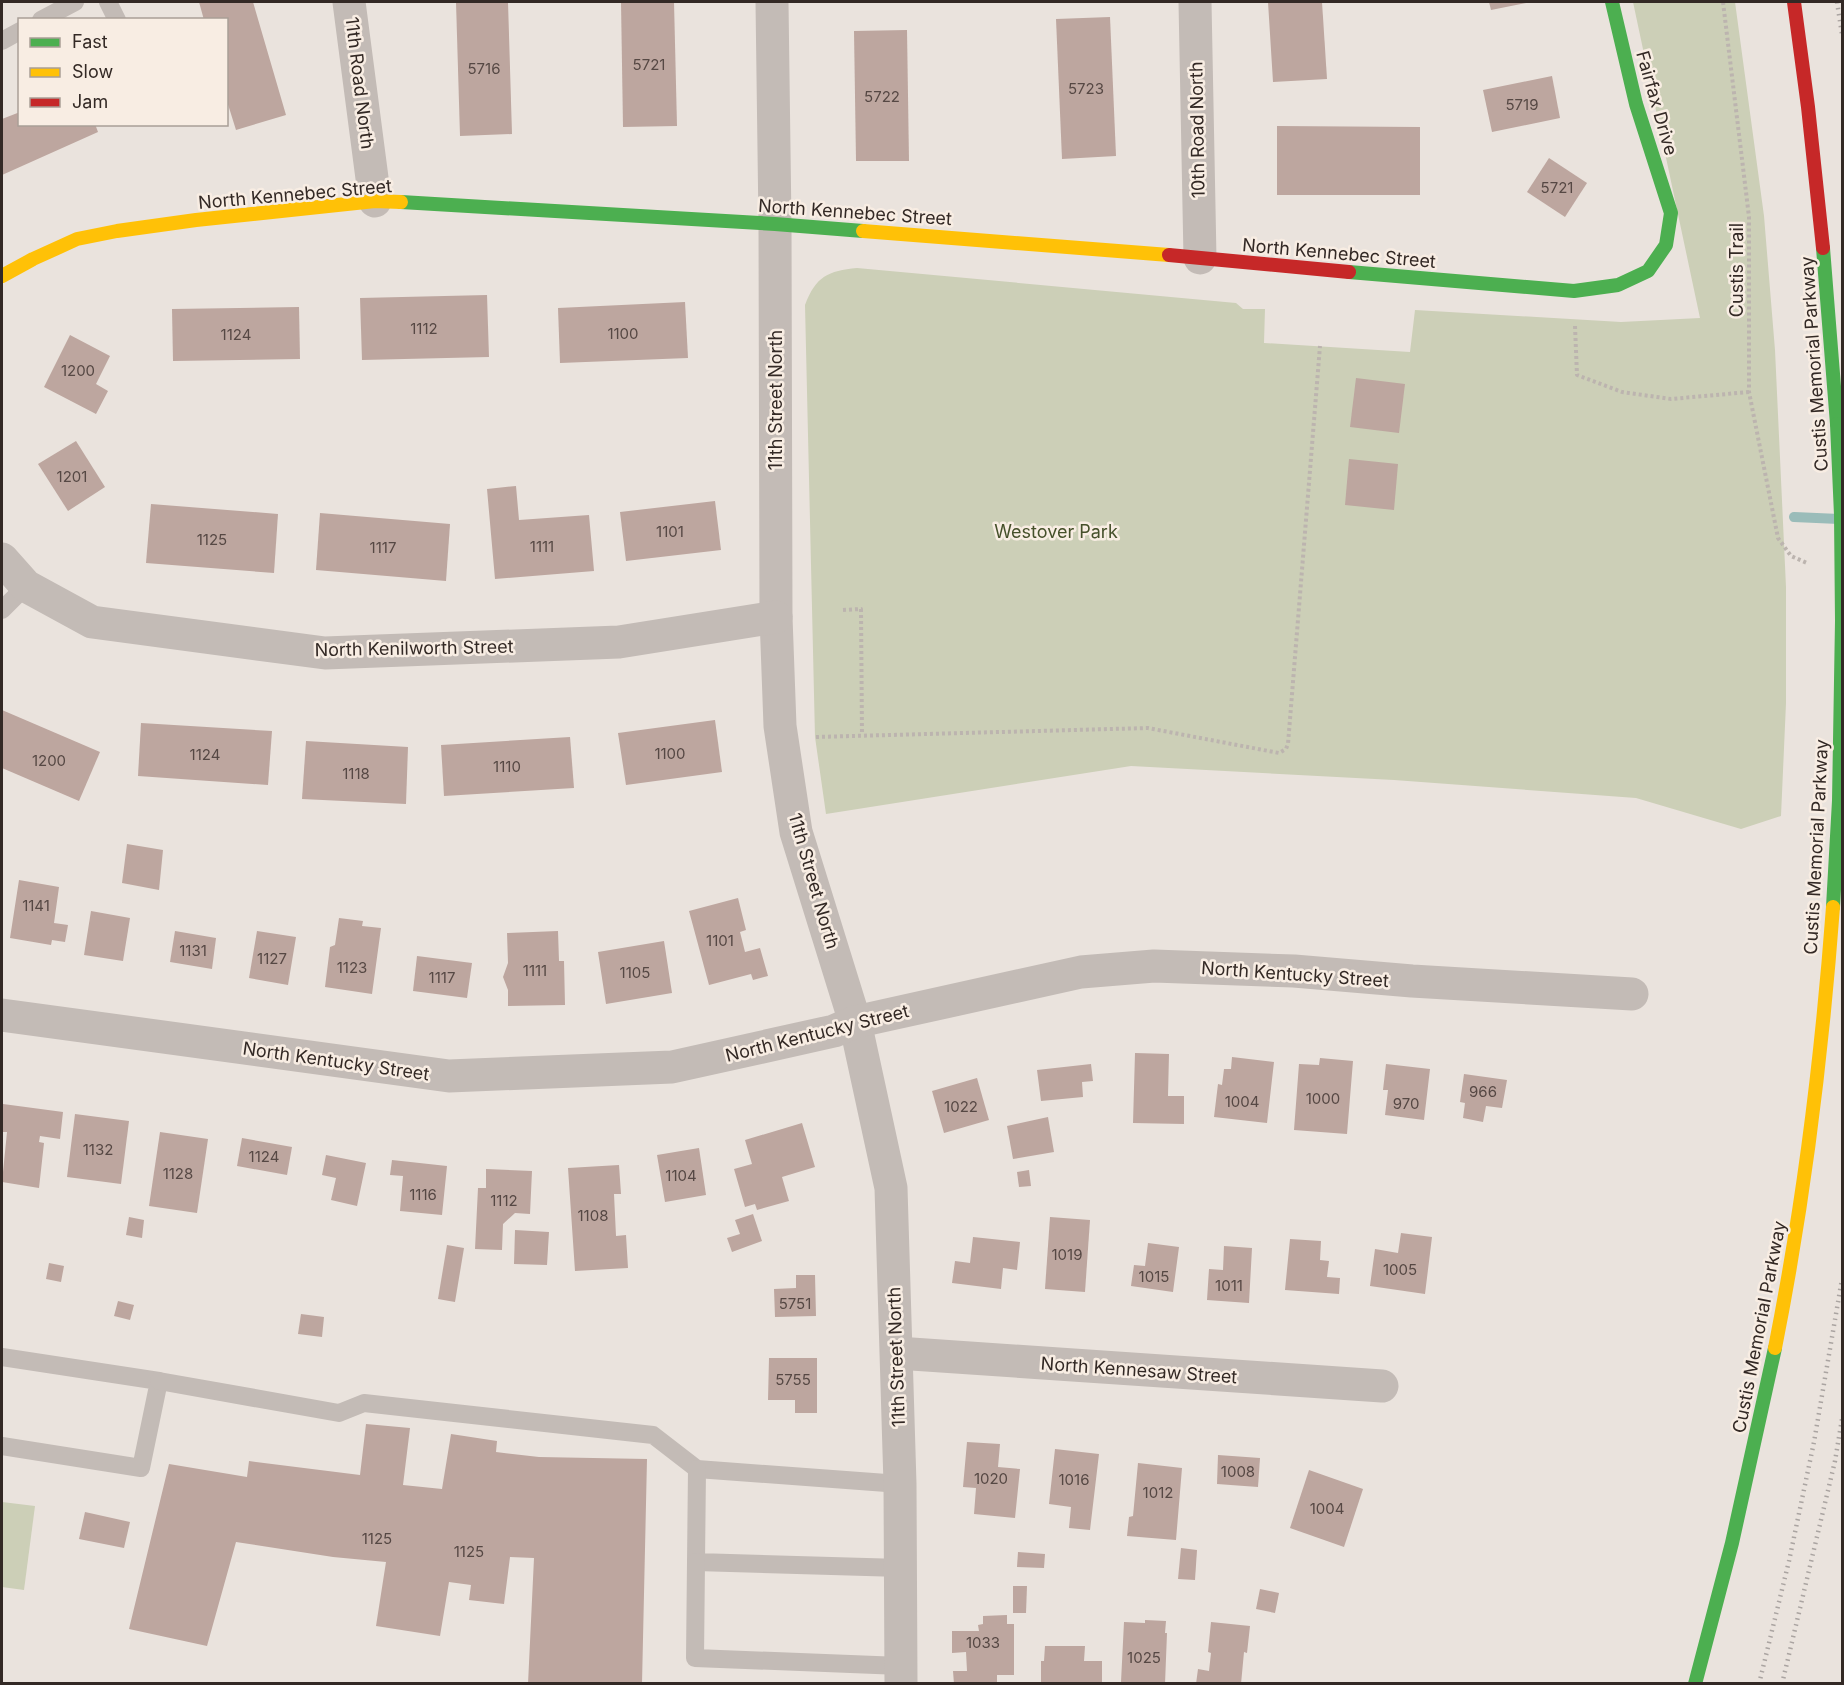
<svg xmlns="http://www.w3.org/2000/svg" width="1844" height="1685" viewBox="0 0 1844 1685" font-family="Inter,sans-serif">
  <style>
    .green { fill: #cccfb7 }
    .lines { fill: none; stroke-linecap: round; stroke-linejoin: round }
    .stream { stroke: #9abcb9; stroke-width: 10 }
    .building { fill: #bda69f }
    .path { stroke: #bcb4af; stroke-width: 4; stroke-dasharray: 3 3; stroke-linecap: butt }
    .lane { stroke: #c3bbb6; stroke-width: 18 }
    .street { stroke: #c3bbb6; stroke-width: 33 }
    .fast { stroke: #4caf50; stroke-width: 14 }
    .slow { stroke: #ffc107; stroke-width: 14 }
    .jam { stroke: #c62828; stroke-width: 14 }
    .rail { stroke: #aaa4a1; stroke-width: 4.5; stroke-dasharray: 1.5 4.5; stroke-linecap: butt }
    .fast-bridge { stroke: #4caf50; stroke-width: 14 }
    .labels { text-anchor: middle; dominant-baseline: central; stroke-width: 5; stroke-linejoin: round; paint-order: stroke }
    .number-label { font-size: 15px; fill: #564844 }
    .street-label { font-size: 18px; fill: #332925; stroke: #f8ede3 }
    .park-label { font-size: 18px; fill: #45502a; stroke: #f8ede3 }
  </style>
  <rect width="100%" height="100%" fill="#eae3dd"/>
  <!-- green -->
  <g class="green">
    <path d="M1633,2h102l29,214 11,134 11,237v116l-5,113 -40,13 -105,-31 -242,-18 -263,-14 -305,48 -11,-77 -10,-432c11,-29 23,-34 52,-37l379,35 7,6h22l-1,34 146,9 5,-42 206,12 79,-4z"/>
    <path d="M2,1502l33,4 -11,84 -22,-3z"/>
  </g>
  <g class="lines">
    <!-- stream -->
    <path class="stream" d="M1794,517l45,2"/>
  </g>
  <!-- building -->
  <g class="building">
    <path d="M199,2h54l33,113 -50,15 -10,-32v-78h-22z"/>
    <path d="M456,2h52l4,132 -52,2z"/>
    <path d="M621,2h53l3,124 -54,1z"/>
    <path d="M1268,2h54l5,77 -54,3z"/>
    <path d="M1489,2h37v1l-35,7z"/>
    <path d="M1110,17l6,139 -54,3 -6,-140z"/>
    <path d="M907,30l2,131h-53l-2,-130z"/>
    <path d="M1552,76l8,42 -68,14 -9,-42z"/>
    <path d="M20,112v12h75l3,8 -96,43v-56z"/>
    <path d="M1277,126l143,1v68h-143z"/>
    <path d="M1549,158l38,25 -22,34 -38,-25z"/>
    <path d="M487,295l2,62 -127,3 -2,-62z"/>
    <path d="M685,302l3,56 -128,5 -2,-55z"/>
    <path d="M299,307l1,52 -127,2 -1,-52z"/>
    <path d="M70,335l40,21 -14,28 12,7 -12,23 -52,-27z"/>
    <path d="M1356,378l49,6 -6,49 -49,-6z"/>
    <path d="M76,441l29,46 -37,24 -30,-47z"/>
    <path d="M1349,459l49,5 -4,46 -49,-5z"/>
    <path d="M516,486l3,34 70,-5 5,56 -99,8 -8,-90z"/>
    <path d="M715,501l6,49 -95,11 -6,-49z"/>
    <path d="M151,504l127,10 -4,59 -128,-10z"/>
    <path d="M320,513l130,11 -4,57 -130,-11z"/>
    <path d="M2,710l98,42 -21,49 -77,-33z"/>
    <path d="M715,720l7,52 -96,13 -8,-52z"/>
    <path d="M141,723l131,8 -4,54 -130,-9z"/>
    <path d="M570,737l4,51 -130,8 -3,-51z"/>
    <path d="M306,741l102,6 -2,57 -104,-5z"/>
    <path d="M127,844l36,6 -4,40 -37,-7z"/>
    <path d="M19,880l40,7 -5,36 14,2 -3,17 -13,-2 -1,5 -41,-7z"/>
    <path d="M738,898l8,32 -6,2 5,20 15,-4 8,28 -15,4 -2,-6 -42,11 -20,-74z"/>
    <path d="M91,911l39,7 -7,43 -39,-6z"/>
    <path d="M339,918l24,3 -1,5 19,2 -9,66 -47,-7 5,-40 5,-2z"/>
    <path d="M175,931l41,7 -4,31 -42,-7z"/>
    <path d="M257,931l39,6 -8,48 -39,-7z"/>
    <path d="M558,931l1,30h5l1,44 -57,1v-16l-5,-13 5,-14 -1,-30z"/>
    <path d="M664,941l8,52 -66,11 -8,-52z"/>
    <path d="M417,956l55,7 -5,35 -54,-7z"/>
    <path d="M1135,1053l34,1 -1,42h16v28l-51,-1z"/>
    <path d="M1232,1057l42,5 -7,61 -53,-6 4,-33 4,1 2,-16h7z"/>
    <path d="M1320,1058l33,3 -6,73 -53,-4 5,-66 20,1z"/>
    <path d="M1091,1064l2,17 -11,1 1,15 -42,4 -4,-31z"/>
    <path d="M1386,1064l44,5 -6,51 -39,-5 3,-25h-5z"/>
    <path d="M1464,1074l43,6 -5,28 -16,-2 -3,16 -20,-4 2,-15 -5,-1z"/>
    <path d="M977,1078l12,42 -45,13 -12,-42z"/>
    <path d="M3,1104l60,8 -3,27 -20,-3 -1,6 5,1 -5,45 -37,-6 5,-50h-5z"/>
    <path d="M75,1114l54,7 -8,63 -54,-7z"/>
    <path d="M1048,1117l6,35 -41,7 -6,-33z"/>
    <path d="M802,1123l13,44 -33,10 7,24 -32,9 -2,-6 -10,3 -11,-38 18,-5 -7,-24z"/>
    <path d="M160,1132l48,7 -11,74 -48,-7z"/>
    <path d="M242,1138l50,9 -5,28 -50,-9z"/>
    <path d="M699,1148l7,47 -41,7 -8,-47z"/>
    <path d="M326,1155l40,8 -9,43 -26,-6 5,-22 -14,-3z"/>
    <path d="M392,1160l55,6 -5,49 -42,-4 3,-35 -13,-1z"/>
    <path d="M619,1165l2,29h-7l2,42 10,-1 2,33 -53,3 -7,-103z"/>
    <path d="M486,1169l46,2 -2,43 -15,-1 -12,11 -1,26 -27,-1 3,-61h8z"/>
    <path d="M1029,1170l2,16 -12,1 -2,-15z"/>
    <path d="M753,1214l9,27 -30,11 -5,-14 13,-4 -5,-14z"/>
    <path d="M129,1217l15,3 -2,18 -16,-3z"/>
    <path d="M1050,1217l40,3 -5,72 -40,-3z"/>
    <path d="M515,1230l34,2 -2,33 -33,-1z"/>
    <path d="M1401,1233l31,4 -7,57 -55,-8 5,-37 23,4z"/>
    <path d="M973,1237l47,5 -3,28 -14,-2 -2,21 -49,-6 3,-22 15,2z"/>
    <path d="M1290,1239l31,2 -1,19 9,1 -2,16 13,1 -1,16 -54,-4z"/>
    <path d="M1148,1243l31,4 -6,45 -42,-6 3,-21 11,1z"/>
    <path d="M447,1245l17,3 -9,54 -17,-3z"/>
    <path d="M1224,1246l28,2 -3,55 -42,-3 2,-31 14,1z"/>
    <path d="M49,1263l15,3 -3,16 -15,-3z"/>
    <path d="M796,1275h19l1,41 -41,1 -1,-28 22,-1z"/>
    <path d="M118,1301l16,4 -4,15 -16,-4z"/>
    <path d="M301,1314l23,3 -2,20 -24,-3z"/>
    <path d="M769,1358h48v55h-22v-13h-27z"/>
    <path d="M366,1424l44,4 -7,57 39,4 9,-55 46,7 -1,11 43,5 108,2 -5,225h-114l6,-126 -24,-1 -6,47 -35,-4 2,-15 -22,-3 -9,54 -64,-10 10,-64 -53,-5 -97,-15 -29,104 -78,-17 40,-165 78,13 2,-16 111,14z"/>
    <path d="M967,1442l33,2 -2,23 22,2 -5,49 -41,-4 2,-26 -13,-1z"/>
    <path d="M1055,1449l44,5 -9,76 -21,-2 2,-21 -22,-3z"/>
    <path d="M1218,1455l42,3 -2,29 -41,-3z"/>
    <path d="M1138,1463l44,5 -6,72 -49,-4 2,-19 4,-1z"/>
    <path d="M1309,1470l54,19 -19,58 -54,-19z"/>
    <path d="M85,1512l45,10 -6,26 -45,-9z"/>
    <path d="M1181,1548l16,2 -2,30 -17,-1z"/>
    <path d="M1018,1552l27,2 -1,14 -27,-1z"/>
    <path d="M1013,1586h14l-1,27h-13z"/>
    <path d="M1260,1589l19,4 -4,20 -19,-4z"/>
    <path d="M1007,1615v9h7v51h-17v9h-43l-1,-13h14l-1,-19 -14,1v-22h27l-1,-6 5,-1v-8z"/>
    <path d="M1145,1620l21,1 -1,12h2l-2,51 -44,-2 3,-60 21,1z"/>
    <path d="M1211,1622l39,4 -3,27 -3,-1 -3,32h-45l2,-15 11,2 2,-18 -3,-1z"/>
    <path d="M1045,1646h40l-1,15h18v21h-18l1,2h-44v-23h3z"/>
  </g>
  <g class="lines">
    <!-- path -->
    <g class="path">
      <path d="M1723,2l26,215v175l29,146 13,18 16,7"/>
      <path d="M1575,326l2,49 45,17 49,7 78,-7"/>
      <path d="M843,610l18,-1 1,126"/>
      <path d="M816,737l332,-9 131,25 7,-4 2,-5 32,-398"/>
    </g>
    <!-- lane -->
    <g class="lane">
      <path d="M108,2l9,18"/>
      <path d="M41,20l34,-18"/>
      <path d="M2,41l18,-10"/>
      <path d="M2,610l24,-24"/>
      <path d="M2,1357l157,24 -18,87 -139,-22"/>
      <path d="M159,1381l180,32 25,-10 289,32 44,34 203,15"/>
      <path d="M697,1469l-1,93 205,6"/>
      <path d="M696,1562l-1,96 206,8"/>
    </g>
    <!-- street -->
    <g class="street">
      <path d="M349,2l26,199"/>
      <path d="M772,2l3,222 1,393 4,109 16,106 59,190 36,166 9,296 1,200"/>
      <path d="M1195,2l5,256"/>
      <path d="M2,559l24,27 66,36 233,31 294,-11 157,-25"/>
      <path d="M2,1015l447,61 223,-9 162,-36 21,-9 226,-50 73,-6 140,5 118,10 220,13"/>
      <path d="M897,1353l485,33"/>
    </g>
    <!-- fast -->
    <g class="fast">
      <path d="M401,202l374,22 88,7"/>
      <path d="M1823,248l14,176"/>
      <path d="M1349,272l225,19 44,-6 30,-14 18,-26 5,-32 -35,-109 -24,-102"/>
      <path d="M1833,907l6,-106 3,-180"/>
      <path d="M1695,1684l37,-141 43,-195"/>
    </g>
    <!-- slow -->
    <g class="slow">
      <path d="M863,231l306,24"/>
      <path d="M2,276l31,-17 44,-20 40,-8 79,-11 179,-19 26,1"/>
      <path d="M1775,1348c29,-146 47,-293 58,-441"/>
    </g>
    <!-- jam -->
    <g class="jam">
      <path d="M1794,2l14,105 15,141"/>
      <path d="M1169,255l180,17"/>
    </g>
    <!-- rail -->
    <g class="rail">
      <path d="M1837,2l5,32"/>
      <path d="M1759,1684l30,-123 25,-119 28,-163"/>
      <path d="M1782,1684l53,-223 7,-42"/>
    </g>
    <!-- fast-bridge -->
    <path class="fast-bridge" d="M1837,424l4,91 1,106"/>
  </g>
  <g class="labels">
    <!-- number labels -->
    <g class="number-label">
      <text x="649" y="64">5721</text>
      <text x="484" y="68">5716</text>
      <text x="1086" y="88">5723</text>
      <text x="882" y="96">5722</text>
      <text x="1522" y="104">5719</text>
      <text x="1557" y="187">5721</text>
      <text x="424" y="328">1112</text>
      <text x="623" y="333">1100</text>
      <text x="236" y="334">1124</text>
      <text x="78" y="370">1200</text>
      <text x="72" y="476">1201</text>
      <text x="670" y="531">1101</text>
      <text x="212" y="539">1125</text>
      <text x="542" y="546">1111</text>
      <text x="383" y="547">1117</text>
      <text x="670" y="753">1100</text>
      <text x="205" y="754">1124</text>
      <text x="49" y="760">1200</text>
      <text x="507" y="766">1110</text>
      <text x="356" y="773">1118</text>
      <text x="36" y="905">1141</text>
      <text x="720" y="940">1101</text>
      <text x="193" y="950">1131</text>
      <text x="272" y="958">1127</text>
      <text x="352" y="967">1123</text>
      <text x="535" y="970">1111</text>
      <text x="635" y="972">1105</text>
      <text x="442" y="977">1117</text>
      <text x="1483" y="1091">966</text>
      <text x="1323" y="1098">1000</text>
      <text x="1242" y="1101">1004</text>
      <text x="1406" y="1103">970</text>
      <text x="961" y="1106">1022</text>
      <text x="98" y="1149">1132</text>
      <text x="264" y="1156">1124</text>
      <text x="178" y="1173">1128</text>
      <text x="681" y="1175">1104</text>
      <text x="423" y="1194">1116</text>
      <text x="504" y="1200">1112</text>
      <text x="593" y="1215">1108</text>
      <text x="1067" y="1254">1019</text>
      <text x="1400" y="1269">1005</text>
      <text x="1154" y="1276">1015</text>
      <text x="1229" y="1285">1011</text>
      <text x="795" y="1303">5751</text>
      <text x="793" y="1379">5755</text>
      <text x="1238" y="1471">1008</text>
      <text x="991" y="1478">1020</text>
      <text x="1074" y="1479">1016</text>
      <text x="1158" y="1492">1012</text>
      <text x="1327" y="1508">1004</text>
      <text x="377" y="1538">1125</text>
      <text x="469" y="1551">1125</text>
      <text x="983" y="1642">1033</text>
      <text x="1144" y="1657">1025</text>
    </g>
    <!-- street labels -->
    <g class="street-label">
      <text transform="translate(360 83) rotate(83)">11th Road North</text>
      <text transform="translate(1657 103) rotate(74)">Fairfax Drive</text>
      <text transform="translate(1197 130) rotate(-91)">10th Road North</text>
      <text transform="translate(295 194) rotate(-5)">North Kennebec Street</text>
      <text transform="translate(855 212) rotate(4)">North Kennebec Street</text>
      <text transform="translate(1339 253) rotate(5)">North Kennebec Street</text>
      <text transform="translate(1736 270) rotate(-90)">Custis Trail</text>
      <text transform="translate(1814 364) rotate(-94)">Custis Memorial Parkway</text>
      <text transform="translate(775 400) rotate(-90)">11th Street North</text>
      <text transform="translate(414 648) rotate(-1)">North Kenilworth Street</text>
      <text transform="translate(1816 847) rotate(-87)">Custis Memorial Parkway</text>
      <text transform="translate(814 881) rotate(74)">11th Street North</text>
      <text transform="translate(1295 974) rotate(4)">North Kentucky Street</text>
      <text transform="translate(817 1033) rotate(-14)">North Kentucky Street</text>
      <text transform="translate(336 1061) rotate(8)">North Kentucky Street</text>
      <text transform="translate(1759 1327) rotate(-79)">Custis Memorial Parkway</text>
      <text transform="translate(896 1357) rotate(-92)">11th Street North</text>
      <text transform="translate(1139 1370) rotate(4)">North Kennesaw Street</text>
    </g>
    <!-- park labels -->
    <g class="park-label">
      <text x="1056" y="531">Westover Park</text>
    </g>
  </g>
  <!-- border -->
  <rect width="1844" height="1685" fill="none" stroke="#332925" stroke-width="6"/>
  <!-- legend -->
  <rect x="18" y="18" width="210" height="108" fill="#f8ede3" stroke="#a99f97" stroke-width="1.5"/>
  <rect x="30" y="38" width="30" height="9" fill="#4caf50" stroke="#a99f97" stroke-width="1.5"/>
  <text x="72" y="48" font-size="18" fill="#332925">Fast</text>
  <rect x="30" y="68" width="30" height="9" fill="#ffc107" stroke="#a99f97" stroke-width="1.5"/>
  <text x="72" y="78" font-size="18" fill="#332925">Slow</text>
  <rect x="30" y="98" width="30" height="9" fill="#c62828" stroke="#a99f97" stroke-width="1.5"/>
  <text x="72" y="108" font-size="18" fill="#332925">Jam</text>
</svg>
